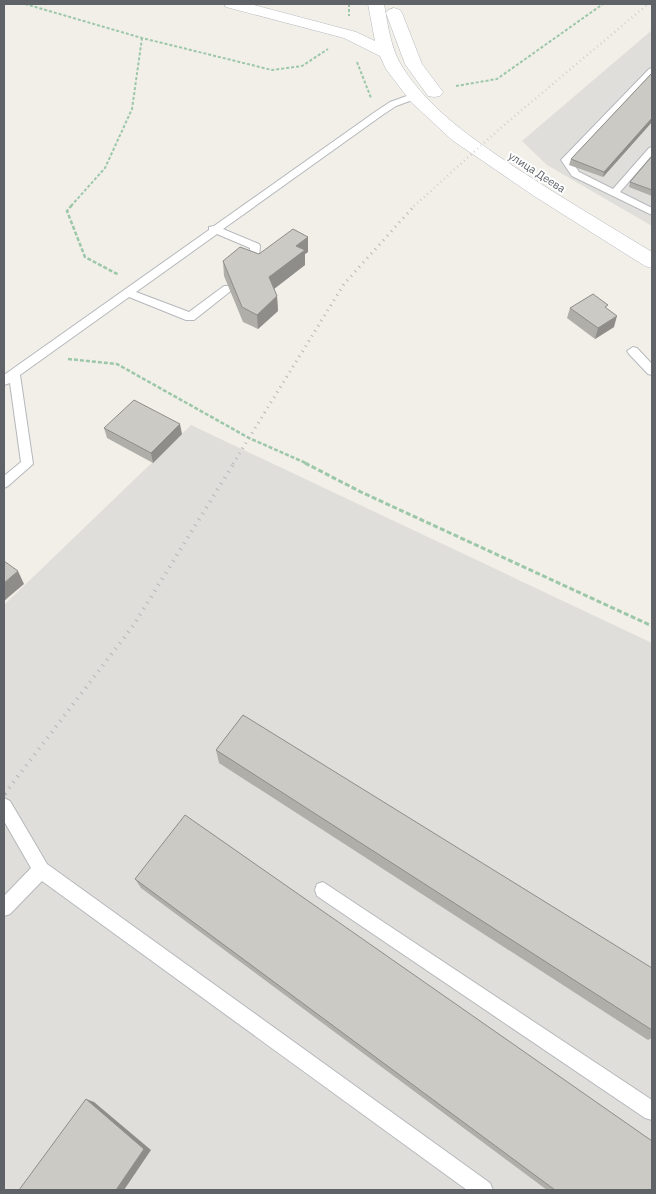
<svg xmlns="http://www.w3.org/2000/svg" width="656" height="1194" viewBox="0 0 656 1194" font-family="'IBM Plex Sans',sans-serif">
  <style>
    .industrial { fill: #e0deda }
    .lines { fill: none; stroke-linecap: round; stroke-linejoin: round }
    .lane-casing { stroke: #b5b8bc; stroke-width: 2 }
    .secondary-casing { stroke: #b6babf; stroke-width: 1 }
    .path-far2 { stroke: #9cc7a9; stroke-width: 2; stroke-dasharray: 3 2; stroke-linecap: butt }
    .path-far1 { stroke: #9cc7a9; stroke-width: 2.5; stroke-dasharray: 4 2; stroke-linecap: butt }
    .path { stroke: #9cc7a9; stroke-width: 3; stroke-dasharray: 5 2.5; stroke-linecap: butt }
    .lane { fill: #fff; fill-rule: evenodd }
    .secondary { fill: #fff; fill-rule: evenodd }
    .rail-far3 { stroke: #b6b7b8; stroke-width: 2.5; stroke-dasharray: 0.5 4; stroke-linecap: butt }
    .rail-far2 { stroke: #b6b7b8; stroke-width: 3; stroke-dasharray: 1 5; stroke-linecap: butt }
    .rail-far1 { stroke: #b6b7b8; stroke-width: 4; stroke-dasharray: 1 6; stroke-linecap: butt }
    .rail { stroke: #b6b7b8; stroke-width: 5; stroke-dasharray: 2 8; stroke-linecap: butt }
    .wall { fill: #afaea9 }
    .shaded-wall { fill: #8f8d8a }
    .building { fill: #cccac5; stroke: #8f8d8a }
    .labels { text-anchor: middle; dominant-baseline: central; stroke-width: 4; stroke-linejoin: round; paint-order: stroke }
    .far-street-label { font-size: 11px; fill: #5f6368; stroke: #fff }
  </style>
  <rect width="100%" height="100%" fill="#f1efe8"/>
  <!-- industrial -->
  <g class="industrial">
    <path d="M652,30v196l-105,-61 -25,-24z"/>
    <path d="M191,425l461,218v547h-648v-585z"/>
  </g>
  <g class="lines">
    <!-- lane casing -->
    <g class="lane-casing">
      <g id="lane">
        <path d="M652,68v8l-81,84 8,12 34,17 36,-41 3,-1v8l-32,37 32,16v7l-80,-39 -11,-16 88,-91z"/>
        <path d="M415,93l4,3 -1,2 -22,8 -15,10 -158,113 36,15 1,2 -2,23 -4,1 -5,-3 1,-19 -33,-14 -81,58 53,20 35,-26h8l1,2 -1,2 -38,30h-8l-57,-23 -109,78 13,89 -25,22 -4,2v-12l17,-14 -11,-79 -6,2v-10l205,-145v-3l5,-1 161,-114 15,-10z"/>
        <path d="M633,347l4,1 15,16v11l-4,-1 -19,-20 -2,-3z"/>
        <path d="M4,798l6,3 37,63 443,319 3,7h-26l-425,-309 -32,33 -6,2v-20l27,-28 -27,-47z"/>
        <path d="M323,882l329,218v20l-7,-2 -328,-222 -2,-6 2,-6z"/>
      </g>
    </g>
    <!-- secondary casing -->
    <g class="secondary-casing">
      <g id="secondary">
        <path d="M224,4h26l106,28 19,9 -7,-37h16c4,22 7,46 19,64 27,42 70,71 110,98 46,30 93,58 139,86v16l-7,-2 -111,-70 -82,-56 -41,-38 -25,-33 -6,-13 -36,-18 -118,-31z"/>
        <path d="M394,8l6,2 2,3 20,51 21,28 -3,4 -6,1 -6,-1 -23,-32 -19,-51 2,-3z"/>
      </g>
    </g>
    <!-- path-far2 -->
    <g class="path-far2">
      <path d="M25,4l117,34 130,32 30,-4 26,-17"/>
      <path d="M349,4v12"/>
      <path d="M357,62l14,36"/>
      <path d="M456,86l41,-7 106,-75"/>
      <path d="M71,206l34,-38 27,-59 10,-71"/>
    </g>
    <!-- path-far1 -->
    <g class="path-far1">
      <path d="M72,205l-5,6 18,46 34,18"/>
      <path d="M68,359l49,5 132,74 59,26"/>
    </g>
    <!-- path -->
    <path class="path" d="M305,463l56,29 291,134"/>
    <!-- lane -->
    <use href="#lane" class="lane"/>
    <!-- secondary -->
    <use href="#secondary" class="secondary"/>
    <!-- rail-far3 -->
    <path class="rail-far3" d="M414,206l90,-81 144,-121"/>
    <!-- rail-far2 -->
    <path class="rail-far2" d="M233,464l111,-180 71,-79"/>
    <!-- rail-far1 -->
    <path class="rail-far1" d="M9,788l124,-162 101,-163"/>
    <!-- rail -->
    <path class="rail" d="M4,794l6,-7"/>
  </g>
  <!-- wall -->
  <g class="wall">
    <path d="M652,73v49l-49,55 -34,-12 2,-6z"/>
    <path d="M652,156v40l-23,-9 1,-5z"/>
    <path d="M308,237v15l-3,2v11l-31,24 3,7 1,15 -20,18 -15,-7 -19,-46 -1,-15 36,-7z"/>
    <path d="M570,308l37,1 7,18 -19,12 -28,-21z"/>
    <path d="M104,428l78,6 -29,29 -46,-25z"/>
    <path d="M216,750l436,218v70l-4,2 -429,-277z"/>
    <path d="M135,879l517,311h-105l-406,-302z"/>
  </g>
  <!-- shaded-wall -->
  <g class="shaded-wall">
    <path d="M652,118v4l-49,55 1,-5z"/>
    <path d="M308,237v15l-3,2v11l-35,27 -1,-15 27,-31z"/>
    <path d="M277,296l1,15 -20,18 -1,-14z"/>
    <path d="M617,316l-3,11 -19,12 3,-11z"/>
    <path d="M180,424l2,10 -29,29 -2,-10z"/>
    <path d="M18,571l6,13 -20,17v-18z"/>
    <path d="M86,1099l8,3 57,48 -27,40h-8z"/>
  </g>
  <!-- building -->
  <g class="building">
    <path d="M652,73v45l-48,54 -33,-13z"/>
    <path d="M652,156v34l-22,-8z"/>
    <path d="M293,229l15,8 -12,9 9,4 -36,27 8,19 -20,19 -15,-8 -19,-46 17,-14 19,7z"/>
    <path d="M593,294l15,11 -3,2 12,9 -19,12 -28,-20z"/>
    <path d="M134,400l46,24 -29,29 -47,-25z"/>
    <path d="M4,561l14,10 -14,12z"/>
    <path d="M243,715l409,253v62l-436,-280z"/>
    <path d="M185,815l467,326v49h-97l-420,-311z"/>
    <path d="M86,1099l58,50 -28,41h-97z"/>
  </g>
  <g class="labels">
    <!-- far-street labels -->
    <g class="far-street-label">
      <text transform="translate(537 172) rotate(33)">улица Деева</text>
    </g>
  </g>
  <!-- border -->
  <rect width="656" height="1194" fill="none" stroke="#5f6368" stroke-width="10"/>
</svg>
